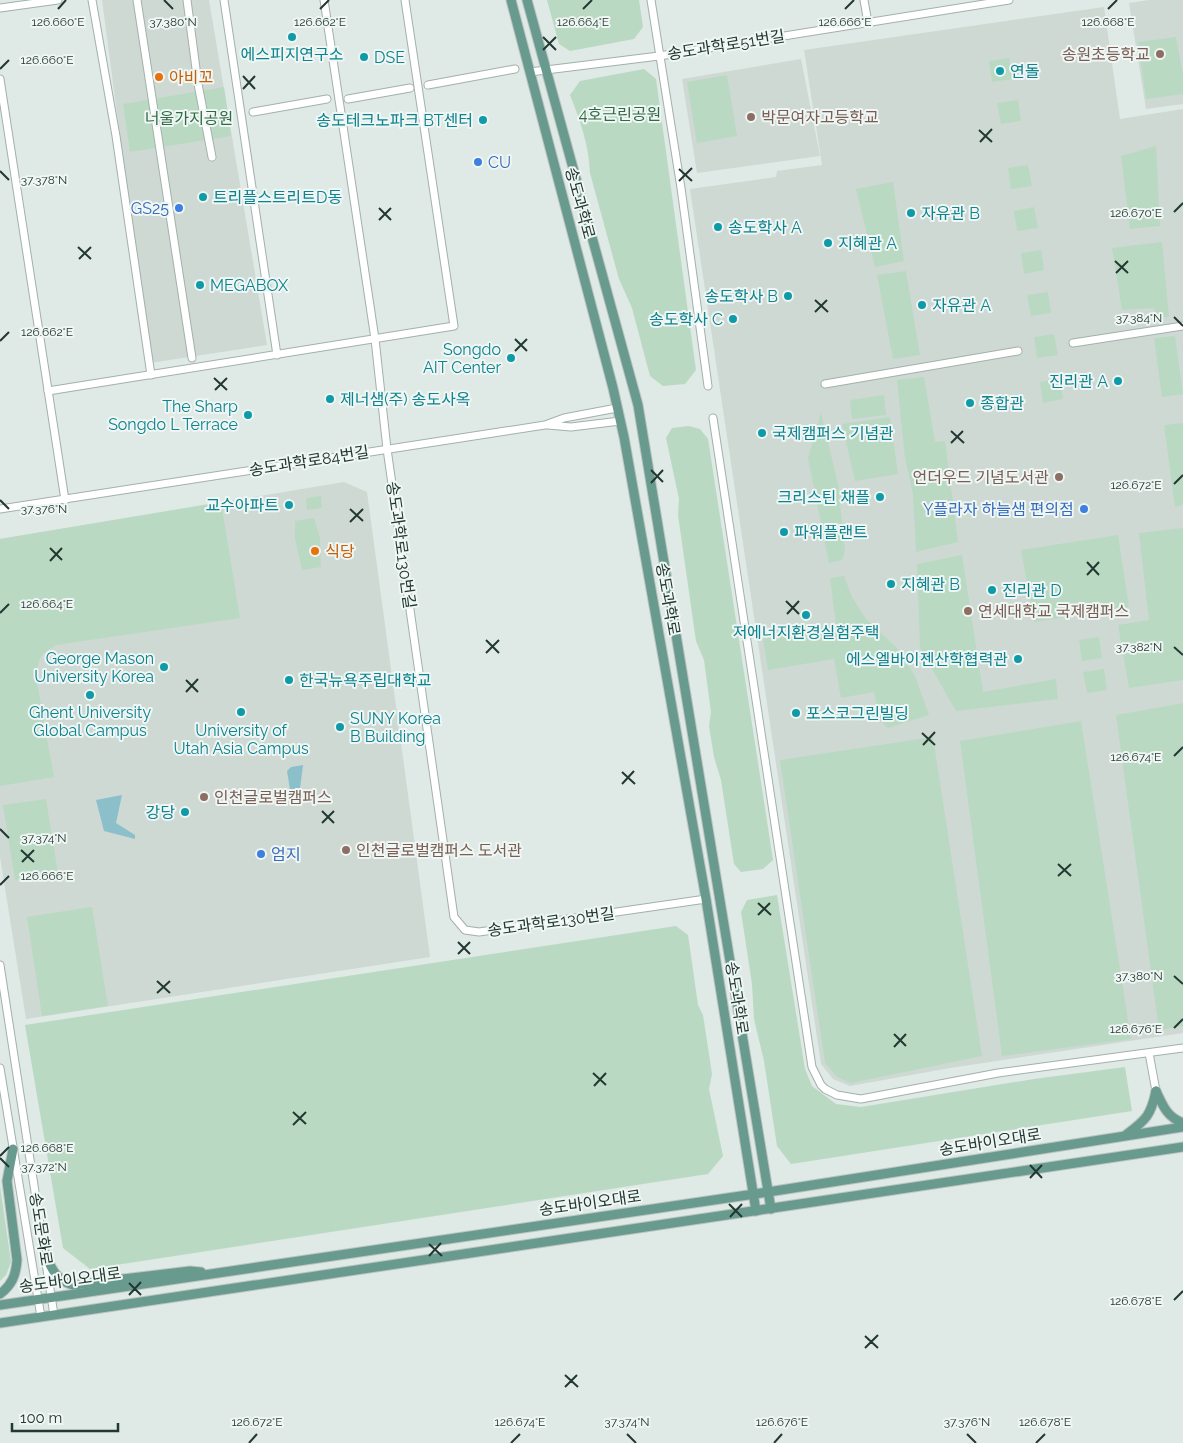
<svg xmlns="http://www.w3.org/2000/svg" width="1183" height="1443" viewBox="0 0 1183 1443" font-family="Raleway,'Noto Sans KR',sans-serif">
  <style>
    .built { fill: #ced9d4 }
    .green { fill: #bad9c3 }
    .water { fill: #8bc0ca }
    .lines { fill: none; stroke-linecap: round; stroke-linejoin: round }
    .minor-casing { stroke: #a3b0ac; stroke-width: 9 }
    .major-casing { stroke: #bdc3c2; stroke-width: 11 }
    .minor { stroke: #fff; stroke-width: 7 }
    .major { stroke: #689b8e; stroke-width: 9 }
    .ticks { fill: none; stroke: #223832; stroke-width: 2 }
    .culture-dot { fill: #0f9aa8; stroke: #eff6f3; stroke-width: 2 }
    .education-dot { fill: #8d6e63; stroke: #eff6f3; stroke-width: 2 }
    .food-dot { fill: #e8710a; stroke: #eff6f3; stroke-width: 2 }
    .shop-dot { fill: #3f7fe0; stroke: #eff6f3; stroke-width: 2 }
    .labels { text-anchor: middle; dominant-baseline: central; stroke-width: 4; stroke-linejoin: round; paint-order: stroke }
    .street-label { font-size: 16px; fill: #223832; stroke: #eff6f3 }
    .culture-label { font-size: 16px; fill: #0d838f; stroke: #eff6f3; text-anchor: start }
    .education-label { font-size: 16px; fill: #785e54; stroke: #eff6f3; text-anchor: start }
    .food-label { font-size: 16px; fill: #c56008; stroke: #eff6f3; text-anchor: start }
    .park-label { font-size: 16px; fill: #306b47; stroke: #eff6f3 }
    .shop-label { font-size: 16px; fill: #366cbe; stroke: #eff6f3; text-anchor: start }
    .ticks-label { font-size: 12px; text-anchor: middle; fill: #223832; stroke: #eff6f3; stroke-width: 4; stroke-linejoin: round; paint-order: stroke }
  </style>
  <rect width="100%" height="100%" fill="#dfe9e5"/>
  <!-- built -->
  <g class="built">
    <path d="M102,0h107l58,345 -117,18z"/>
    <path d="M1149,0h34v104l-37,5 -17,-106z"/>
    <path d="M1104,7l16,112 63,-10v924l-233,35 -100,18 -17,-7 -12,-15 -131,-875 86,-12 1,-6 45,-6 -18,-115z"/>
    <path d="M801,59l19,97 -123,17 -15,-94z"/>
    <path d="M344,482l23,10 63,465 -404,62 -26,-162v-318z"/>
  </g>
  <!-- green -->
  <g class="green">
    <path d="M547,0h92l4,27 -9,12 -64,12 -11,-7z"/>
    <path d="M1176,37l7,37v20l-37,5 -8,-57z"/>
    <path d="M1009,58l4,21 -21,3 -3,-21z"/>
    <path d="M644,69l12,10 40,291 -11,14 -22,2 -13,-10 -18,-68 -13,-29 -29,-106c-1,-28 -10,-53 -20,-78l10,-14z"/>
    <path d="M727,75l10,61 -40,7 -10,-61z"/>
    <path d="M224,87l7,49 -101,16 -7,-48z"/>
    <path d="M1018,100l3,21 -20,3 -4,-21z"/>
    <path d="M1156,146l4,80 -30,3 -9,-73z"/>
    <path d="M1028,165l4,21 -21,3 -3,-21z"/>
    <path d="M893,182l11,79 -29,6 -19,-78z"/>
    <path d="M1034,207l4,21 -21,3 -3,-20z"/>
    <path d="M1162,242l7,75h-13l-2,-9 -32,2 -10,-62z"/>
    <path d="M1041,250l3,20 -20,4 -3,-21z"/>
    <path d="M906,271l14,84 -27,4 -16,-84z"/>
    <path d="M1048,292l3,21 -20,3 -4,-21z"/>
    <path d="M1054,334l4,21 -21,3 -3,-21z"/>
    <path d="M1175,336l8,58 -21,3 -8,-59z"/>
    <path d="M924,377l11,65 10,-1 13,101 -42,10 -3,-58 -8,-36 -8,-78z"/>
    <path d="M1060,379l3,20 -20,4 -3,-21z"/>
    <path d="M884,395l2,20 -34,4 -2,-19z"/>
    <path d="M821,413l17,71 7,67 -3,9 -13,3 -21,-105z"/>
    <path d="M890,417l8,57 -43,7 -13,-57z"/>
    <path d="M1183,423v82l-8,2 -11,-82z"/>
    <path d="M689,426l11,3 8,10 65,421 -10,9 -22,3 -7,-8 -13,-84 -7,-23 -5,-31 2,-14 -7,-52 -8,-19 -18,-126 1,-16 -13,-61 6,-10z"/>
    <path d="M321,496l1,12 -15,2 -1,-12z"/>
    <path d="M221,502l19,116 -184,27c-16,9 -18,14 -20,32l18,100 -54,9v-247z"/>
    <path d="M314,518l6,20 1,29 -19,3 -7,-31v-18z"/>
    <path d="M1183,528v152l-54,8 -11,-63 31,-5 -10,-87z"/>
    <path d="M1118,535l11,72 -95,15 -13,-72z"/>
    <path d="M962,555l21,137 73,-13 2,20 -102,12 -36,-63 -3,-84z"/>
    <path d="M844,576l8,21 14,22 31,29 18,28 14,39 -41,13 -8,-8 -6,-28 -33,6 -7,-39 -66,11 -5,-31 73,-14 -6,-47z"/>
    <path d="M1099,637l3,21 -20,3 -3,-21z"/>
    <path d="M1104,669l3,21 -20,3 -4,-21z"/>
    <path d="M1183,703v323l-24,4 -43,-315z"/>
    <path d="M1081,721l50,318 -129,17 -42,-315z"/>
    <path d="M933,737l49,319 -131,27 -14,-6 -12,-14 -45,-303z"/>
    <path d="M46,799l12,74 -43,7 -12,-75z"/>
    <path d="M777,895l28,174 7,17 24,18 25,3 173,-28 91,-12 7,44 -341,53 -14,-18 -13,-85 -10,-42 -2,-35 -11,-72 6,-12z"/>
    <path d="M92,907l16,99 -66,10 -15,-99z"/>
    <path d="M676,926l12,9 10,70 5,10 9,59 -3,15 14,67 -15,18 -618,95 -27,-21 -38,-223z"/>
    <path d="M0,1186l11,76 -5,13 -6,6z"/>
  </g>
  <!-- water -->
  <g class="water">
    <path d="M303,765l-4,32 -8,-1 -4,-25 4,-4z"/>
    <path d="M122,795l-6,28 19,12v4l-31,-8 -8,-31z"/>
  </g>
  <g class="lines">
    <!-- minor casing -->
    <g class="minor-casing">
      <g id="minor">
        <path d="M92,0l24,136 35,239"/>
        <path d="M137,0l55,358"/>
        <path d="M187,0l11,84 14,73"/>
        <path d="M224,0l53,355"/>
        <path d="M324,0l51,339 12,110 67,468 11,13 14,2 227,-33"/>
        <path d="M651,0l30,188 27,198"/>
        <path d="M864,0l4,23"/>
        <path d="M0,8l58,-8"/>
        <path d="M530,72l129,-16 350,-56"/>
        <path d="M0,79l65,421"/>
        <path d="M428,85l87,-16"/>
        <path d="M348,99l62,-11"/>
        <path d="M253,112l74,-13"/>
        <path d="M1073,343l110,-17"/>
        <path d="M825,384l193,-33"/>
        <path d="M48,391l406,-65 -49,-326"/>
        <path d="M713,418l99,649 9,18 4,4 12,6 24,4 137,-26 185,-25"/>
        <path d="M548,425l23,2 49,-6"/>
        <path d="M0,509l545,-84 19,-7 53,-10"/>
        <path d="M0,965l54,350"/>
        <path d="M1149,1053l7,38"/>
        <path d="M0,1068l41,249"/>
      </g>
    </g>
    <!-- major casing -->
    <g class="major-casing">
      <g id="major">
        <path d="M511,0l102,388 11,49 82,462 50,312"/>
        <path d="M527,0l111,405 133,804"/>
        <path d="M1156,1091c7,15 11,26 27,32"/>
        <path d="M1127,1134c19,-14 24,-19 29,-43"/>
        <path d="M44,1251c6,15 12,30 29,34l117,-14 11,1"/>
        <path d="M0,1294c12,-9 16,-19 17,-34l-10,-79 6,-32"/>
        <path d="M0,1305l768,-113 415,-65"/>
        <path d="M0,1323l1183,-176"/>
      </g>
    </g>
    <!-- minor -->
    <use href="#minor" class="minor"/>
    <!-- major -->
    <use href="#major" class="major"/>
  </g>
  <!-- ticks -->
  <path class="ticks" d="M164,0l9,9M58,9l8,-9M320,9l9,-9M583,9l9,-9M845,9l9,-9M1108,9l9,-9M543,37l13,13M543,50l13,-13M0,69l9,-9M243,76l12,13M243,89l12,-13M979,130l13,12M980,142l12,-13M679,169l13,12M0,171l9,9M679,181l13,-13M379,208l12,12M1174,212l9,-9M379,220l12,-12M78,247l13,12M79,259l12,-12M1115,261l13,12M1116,273l12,-12M815,300l13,12M815,312l12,-12M1174,317l9,9M515,339l12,12M0,341l9,-9M515,351l12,-12M214,378l13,12M215,390l12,-12M951,431l13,12M951,443l12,-12M651,470l12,12M651,483l12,-13M1174,484l9,-9M0,500l9,9M350,509l13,12M350,522l13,-13M50,548l12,12M50,561l12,-13M1087,562l12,13M1087,575l12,-13M786,601l13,13M0,613l9,-9M787,614l12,-13M486,640l13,13M1174,647l9,8M486,653l13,-13M186,680l12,12M186,692l12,-13M922,733l13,12M923,745l12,-13M1174,756l9,-9M622,772l13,12M622,784l12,-13M322,811l12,12M322,823l12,-12M0,829l9,9M21,850l13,12M22,862l12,-12M1058,864l13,12M1058,876l13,-12M0,885l9,-9M758,903l13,12M758,915l12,-12M458,942l12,12M458,954l12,-12M1174,976l9,8M157,981l13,12M157,993l13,-12M1174,1028l9,-9M894,1034l12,12M894,1047l12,-13M593,1073l13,12M594,1086l12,-13M293,1112l13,12M293,1125l13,-13M0,1156l9,-9M0,1158l9,9M1030,1165l12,13M1030,1178l12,-13M729,1204l13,13M730,1217l12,-13M429,1244l13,12M429,1256l12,-13M129,1283l12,12M129,1295l12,-13M1174,1300l9,-9M865,1336l13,12M865,1348l13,-13M565,1375l13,12M565,1387l12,-12M627,1434l9,9M967,1434l9,9M249,1443l8,-9M511,1443l9,-9M774,1443l8,-9M1036,1443l9,-9"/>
  <!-- markers -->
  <g class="culture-dot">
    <circle cx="292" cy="37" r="5"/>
    <circle cx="364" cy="57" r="5"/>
    <circle cx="1000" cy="71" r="5"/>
    <circle cx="483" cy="120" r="5"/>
    <circle cx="203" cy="197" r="5"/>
    <circle cx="911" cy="213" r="5"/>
    <circle cx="718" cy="227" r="5"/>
    <circle cx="828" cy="243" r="5"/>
    <circle cx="200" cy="285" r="5"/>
    <circle cx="788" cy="296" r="5"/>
    <circle cx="922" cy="305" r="5"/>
    <circle cx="733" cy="319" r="5"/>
    <circle cx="511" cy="358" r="5"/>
    <circle cx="1118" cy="381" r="5"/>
    <circle cx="330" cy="399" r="5"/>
    <circle cx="970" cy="403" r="5"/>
    <circle cx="248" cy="415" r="5"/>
    <circle cx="762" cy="433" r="5"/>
    <circle cx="880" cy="497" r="5"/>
    <circle cx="289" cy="505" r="5"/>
    <circle cx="784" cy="532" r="5"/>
    <circle cx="891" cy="584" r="5"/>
    <circle cx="992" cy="590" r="5"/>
    <circle cx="806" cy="615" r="5"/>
    <circle cx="1018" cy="659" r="5"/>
    <circle cx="164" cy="667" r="5"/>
    <circle cx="289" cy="680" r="5"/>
    <circle cx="90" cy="695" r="5"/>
    <circle cx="241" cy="712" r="5"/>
    <circle cx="796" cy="713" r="5"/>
    <circle cx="340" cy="727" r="5"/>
    <circle cx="185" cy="812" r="5"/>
  </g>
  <g class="education-dot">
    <circle cx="1160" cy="54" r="5"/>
    <circle cx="751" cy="117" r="5"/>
    <circle cx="1059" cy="477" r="5"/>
    <circle cx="968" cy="611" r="5"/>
    <circle cx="204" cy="797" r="5"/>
    <circle cx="346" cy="850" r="5"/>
  </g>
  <g class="food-dot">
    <circle cx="159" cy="77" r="5"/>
    <circle cx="315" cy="551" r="5"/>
  </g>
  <g class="shop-dot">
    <circle cx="478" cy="162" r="5"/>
    <circle cx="179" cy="208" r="5"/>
    <circle cx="1084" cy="509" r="5"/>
    <circle cx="261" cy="854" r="5"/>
  </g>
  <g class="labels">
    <!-- street labels -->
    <g class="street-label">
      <text transform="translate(726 45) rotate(-9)">송도과학로51번길</text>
      <text transform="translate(580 203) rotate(75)">송도과학로</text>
      <text transform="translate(309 461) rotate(-9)">송도과학로84번길</text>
      <text transform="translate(401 545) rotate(82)">송도과학로130번길</text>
      <text transform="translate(668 599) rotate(80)">송도과학로</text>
      <text transform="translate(551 922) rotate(-8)">송도과학로130번길</text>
      <text transform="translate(737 998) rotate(81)">송도과학로</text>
      <text transform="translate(990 1142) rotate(-9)">송도바이오대로</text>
      <text transform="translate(590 1203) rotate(-8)">송도바이오대로</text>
      <text transform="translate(41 1229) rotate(81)">송도문화로</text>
      <text transform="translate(70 1280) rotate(-8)">송도바이오대로</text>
    </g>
    <!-- culture labels -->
    <g class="culture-label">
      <text x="292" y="54" text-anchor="middle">에스피지연구소</text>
      <text x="374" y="57">DSE</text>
      <text x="1010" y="71">연돌</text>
      <text x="473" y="120" text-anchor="end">송도테크노파크 BT센터</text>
      <text x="213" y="197">트리플스트리트D동</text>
      <text x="921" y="213">자유관 B</text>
      <text x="728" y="227">송도학사 A</text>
      <text x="838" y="243">지혜관 A</text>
      <text x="210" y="285">MEGABOX</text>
      <text x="778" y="296" text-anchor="end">송도학사 B</text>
      <text x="932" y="305">자유관 A</text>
      <text x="723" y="319" text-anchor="end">송도학사 C</text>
      <text x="501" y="349" text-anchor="end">Songdo<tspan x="501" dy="18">AIT Center</tspan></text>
      <text x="1108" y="381" text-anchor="end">진리관 A</text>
      <text x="340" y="399">제너샘(주) 송도사옥</text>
      <text x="980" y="403">종합관</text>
      <text x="238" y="406" text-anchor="end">The Sharp<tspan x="238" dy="18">Songdo L Terrace</tspan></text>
      <text x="772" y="433">국제캠퍼스 기념관</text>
      <text x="870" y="497" text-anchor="end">크리스틴 채플</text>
      <text x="279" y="505" text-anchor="end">교수아파트</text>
      <text x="794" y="532">파워플랜트</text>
      <text x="901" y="584">지혜관 B</text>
      <text x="1002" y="590">진리관 D</text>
      <text x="806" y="632" text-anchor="middle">저에너지환경실험주택</text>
      <text x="154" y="658" text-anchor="end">George Mason<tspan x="154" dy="18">University Korea</tspan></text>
      <text x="1008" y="659" text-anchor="end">에스엘바이젠산학협력관</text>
      <text x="299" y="680">한국뉴욕주립대학교</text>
      <text x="90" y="712" text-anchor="middle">Ghent University<tspan x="90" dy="18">Global Campus</tspan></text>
      <text x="806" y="713">포스코그린빌딩</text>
      <text x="350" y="718">SUNY Korea<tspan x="350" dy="18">B Building</tspan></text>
      <text x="241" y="730" text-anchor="middle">University of<tspan x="241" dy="18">Utah Asia Campus</tspan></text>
      <text x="175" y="812" text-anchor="end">강당</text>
    </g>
    <!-- education labels -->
    <g class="education-label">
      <text x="1150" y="54" text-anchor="end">송원초등학교</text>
      <text x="761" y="117">박문여자고등학교</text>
      <text x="1049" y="477" text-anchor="end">언더우드 기념도서관</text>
      <text x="978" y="611">연세대학교 국제캠퍼스</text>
      <text x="214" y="797">인천글로벌캠퍼스</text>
      <text x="356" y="850">인천글로벌캠퍼스 도서관</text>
    </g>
    <!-- food labels -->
    <g class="food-label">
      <text x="169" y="77">아비꼬</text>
      <text x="325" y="551">식당</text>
    </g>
    <!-- park labels -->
    <g class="park-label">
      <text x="620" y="114">4호근린공원</text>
      <text x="189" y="118">너울가지공원</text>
    </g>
    <!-- shop labels -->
    <g class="shop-label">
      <text x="488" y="162">CU</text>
      <text x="169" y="208" text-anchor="end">GS25</text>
      <text x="1074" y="509" text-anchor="end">Y플라자 하늘샘 편의점</text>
      <text x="271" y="854">엄지</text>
    </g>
  </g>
  <g class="ticks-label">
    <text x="173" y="26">37.380°N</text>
    <text x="58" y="26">126.660°E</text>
    <text x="320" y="26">126.662°E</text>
    <text x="583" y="26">126.664°E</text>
    <text x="845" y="26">126.666°E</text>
    <text x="1108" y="26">126.668°E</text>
    <text x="47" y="64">126.660°E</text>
    <text x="44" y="184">37.378°N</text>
    <text x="1136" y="217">126.670°E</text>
    <text x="1139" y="322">37.384°N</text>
    <text x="47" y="336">126.662°E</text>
    <text x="1136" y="489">126.672°E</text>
    <text x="44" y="513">37.376°N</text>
    <text x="47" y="608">126.664°E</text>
    <text x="1139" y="651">37.382°N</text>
    <text x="1136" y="761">126.674°E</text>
    <text x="44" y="842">37.374°N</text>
    <text x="47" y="880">126.666°E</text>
    <text x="1139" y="980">37.380°N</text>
    <text x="1136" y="1033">126.676°E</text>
    <text x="47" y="1152">126.668°E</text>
    <text x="44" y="1171">37.372°N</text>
    <text x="1136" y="1305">126.678°E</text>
    <text x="257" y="1426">126.672°E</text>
    <text x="520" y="1426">126.674°E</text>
    <text x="782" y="1426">126.676°E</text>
    <text x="1045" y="1426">126.678°E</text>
    <text x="627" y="1426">37.374°N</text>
    <text x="967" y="1426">37.376°N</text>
  </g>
  <!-- scale -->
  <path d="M12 1423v8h106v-8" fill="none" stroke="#223832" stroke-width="2.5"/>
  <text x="20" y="1423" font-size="15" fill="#223832" stroke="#eff6f3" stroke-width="4" paint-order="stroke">100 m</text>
</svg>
